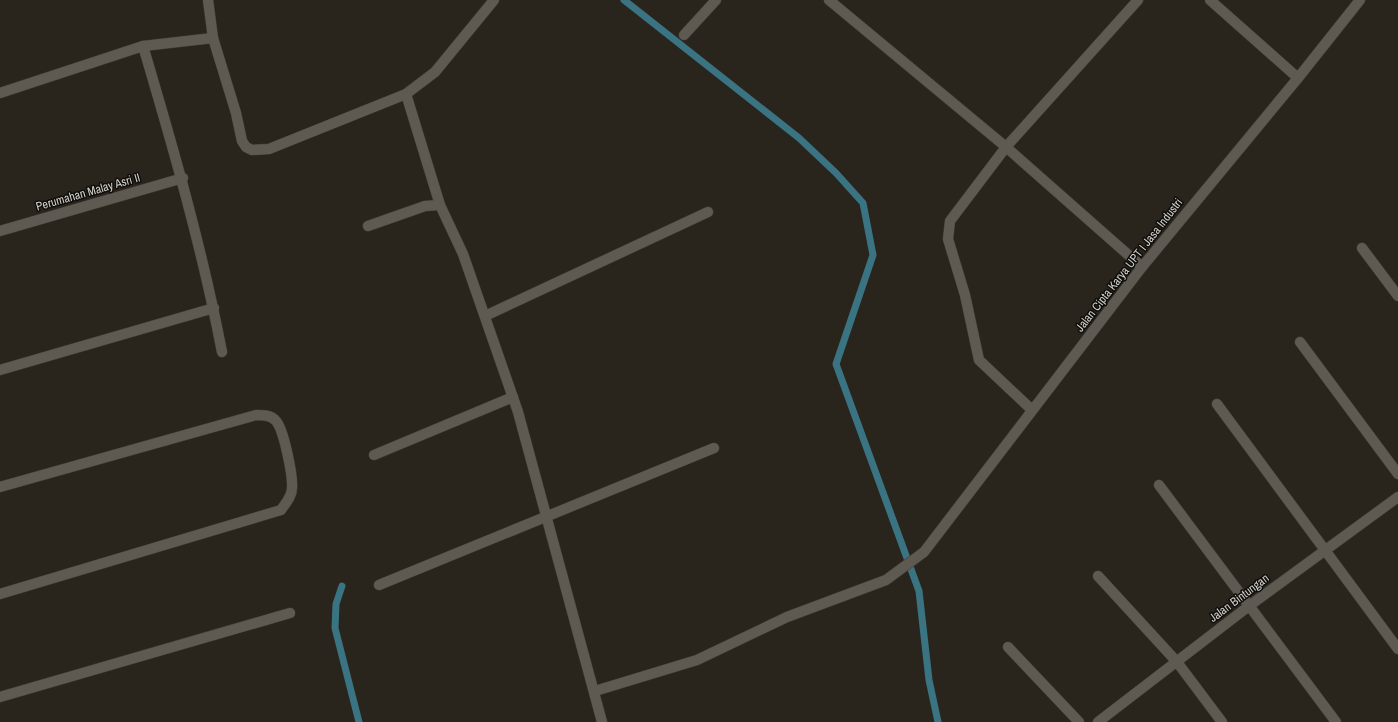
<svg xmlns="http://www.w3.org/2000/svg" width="1398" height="722" viewBox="0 0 1398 722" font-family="'Archivo Narrow',sans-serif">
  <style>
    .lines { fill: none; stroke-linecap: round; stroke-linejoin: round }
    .stream { stroke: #3a7382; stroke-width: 7 }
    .lane-casing { stroke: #43413a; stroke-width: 11 }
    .street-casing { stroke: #43413a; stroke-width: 11 }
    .lane { stroke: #5f5a51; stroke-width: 10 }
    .street { stroke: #5f5a51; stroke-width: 10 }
    .labels { text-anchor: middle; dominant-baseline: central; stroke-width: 3; stroke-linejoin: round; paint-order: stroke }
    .street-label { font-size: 12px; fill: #d3d1cc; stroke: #100e0b }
  </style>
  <rect width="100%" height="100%" fill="#29251d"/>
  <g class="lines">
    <!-- stream -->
    <g class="stream">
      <path d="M624,0l175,138 37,35 27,30 10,52 -37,109 83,227 10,89 9,42"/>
      <path d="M342,586l-6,18 -1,24 24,94"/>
    </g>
    <!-- lane casing -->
    <g class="lane-casing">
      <path id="lane" d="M374,455l139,-58"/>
    </g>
    <!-- street casing -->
    <g class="street-casing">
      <g id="street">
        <path d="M208,0l5,38 23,75 6,28 4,6 6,3 17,-1 137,-55 29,-22 59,-72"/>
        <path d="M829,0l177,147 136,120"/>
        <path d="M1210,0l88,78"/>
        <path d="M684,35l32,-35"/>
        <path d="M143,46l70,-8"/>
        <path d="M0,93l143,-47c30,101 59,202 79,306"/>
        <path d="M406,94l34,111"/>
        <path d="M368,226l57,-20 15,-1 23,49 55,158 84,310"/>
        <path d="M0,231l183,-53"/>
        <path d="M1362,248l36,48"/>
        <path d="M485,316l223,-104"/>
        <path d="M1300,342l98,132"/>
        <path d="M0,370l214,-62"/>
        <path d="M1217,404l181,245"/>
        <path d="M1032,410l-53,-50 -14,-65 -17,-56 2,-18 56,-74 132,-147"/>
        <path d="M1159,485l177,237"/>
        <path d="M0,487l256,-72c7,0 15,0 20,6 8,9 17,55 16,67 0,9 -7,16 -11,22l-281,84"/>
        <path d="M1098,576l79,86 45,60"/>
        <path d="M379,585l335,-137"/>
        <path d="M1008,647l71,75"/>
        <path d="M595,691l102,-31 90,-43 99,-37 38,-28 218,-285 156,-189 62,-78"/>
        <path d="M0,697l290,-84"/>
        <path d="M1098,722l151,-116 149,-109"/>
      </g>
    </g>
    <!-- lane -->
    <use href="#lane" class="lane"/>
    <!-- street -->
    <use href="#street" class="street"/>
  </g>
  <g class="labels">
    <!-- street labels -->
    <g class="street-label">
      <text transform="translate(88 192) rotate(-16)">Perumahan Malay Asri II</text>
      <text transform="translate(1129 265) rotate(-52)">Jalan Cipta Karya UPT I Jasa Industri</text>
      <text transform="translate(1239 598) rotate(-37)">Jalan Bintungan</text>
    </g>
  </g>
</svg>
